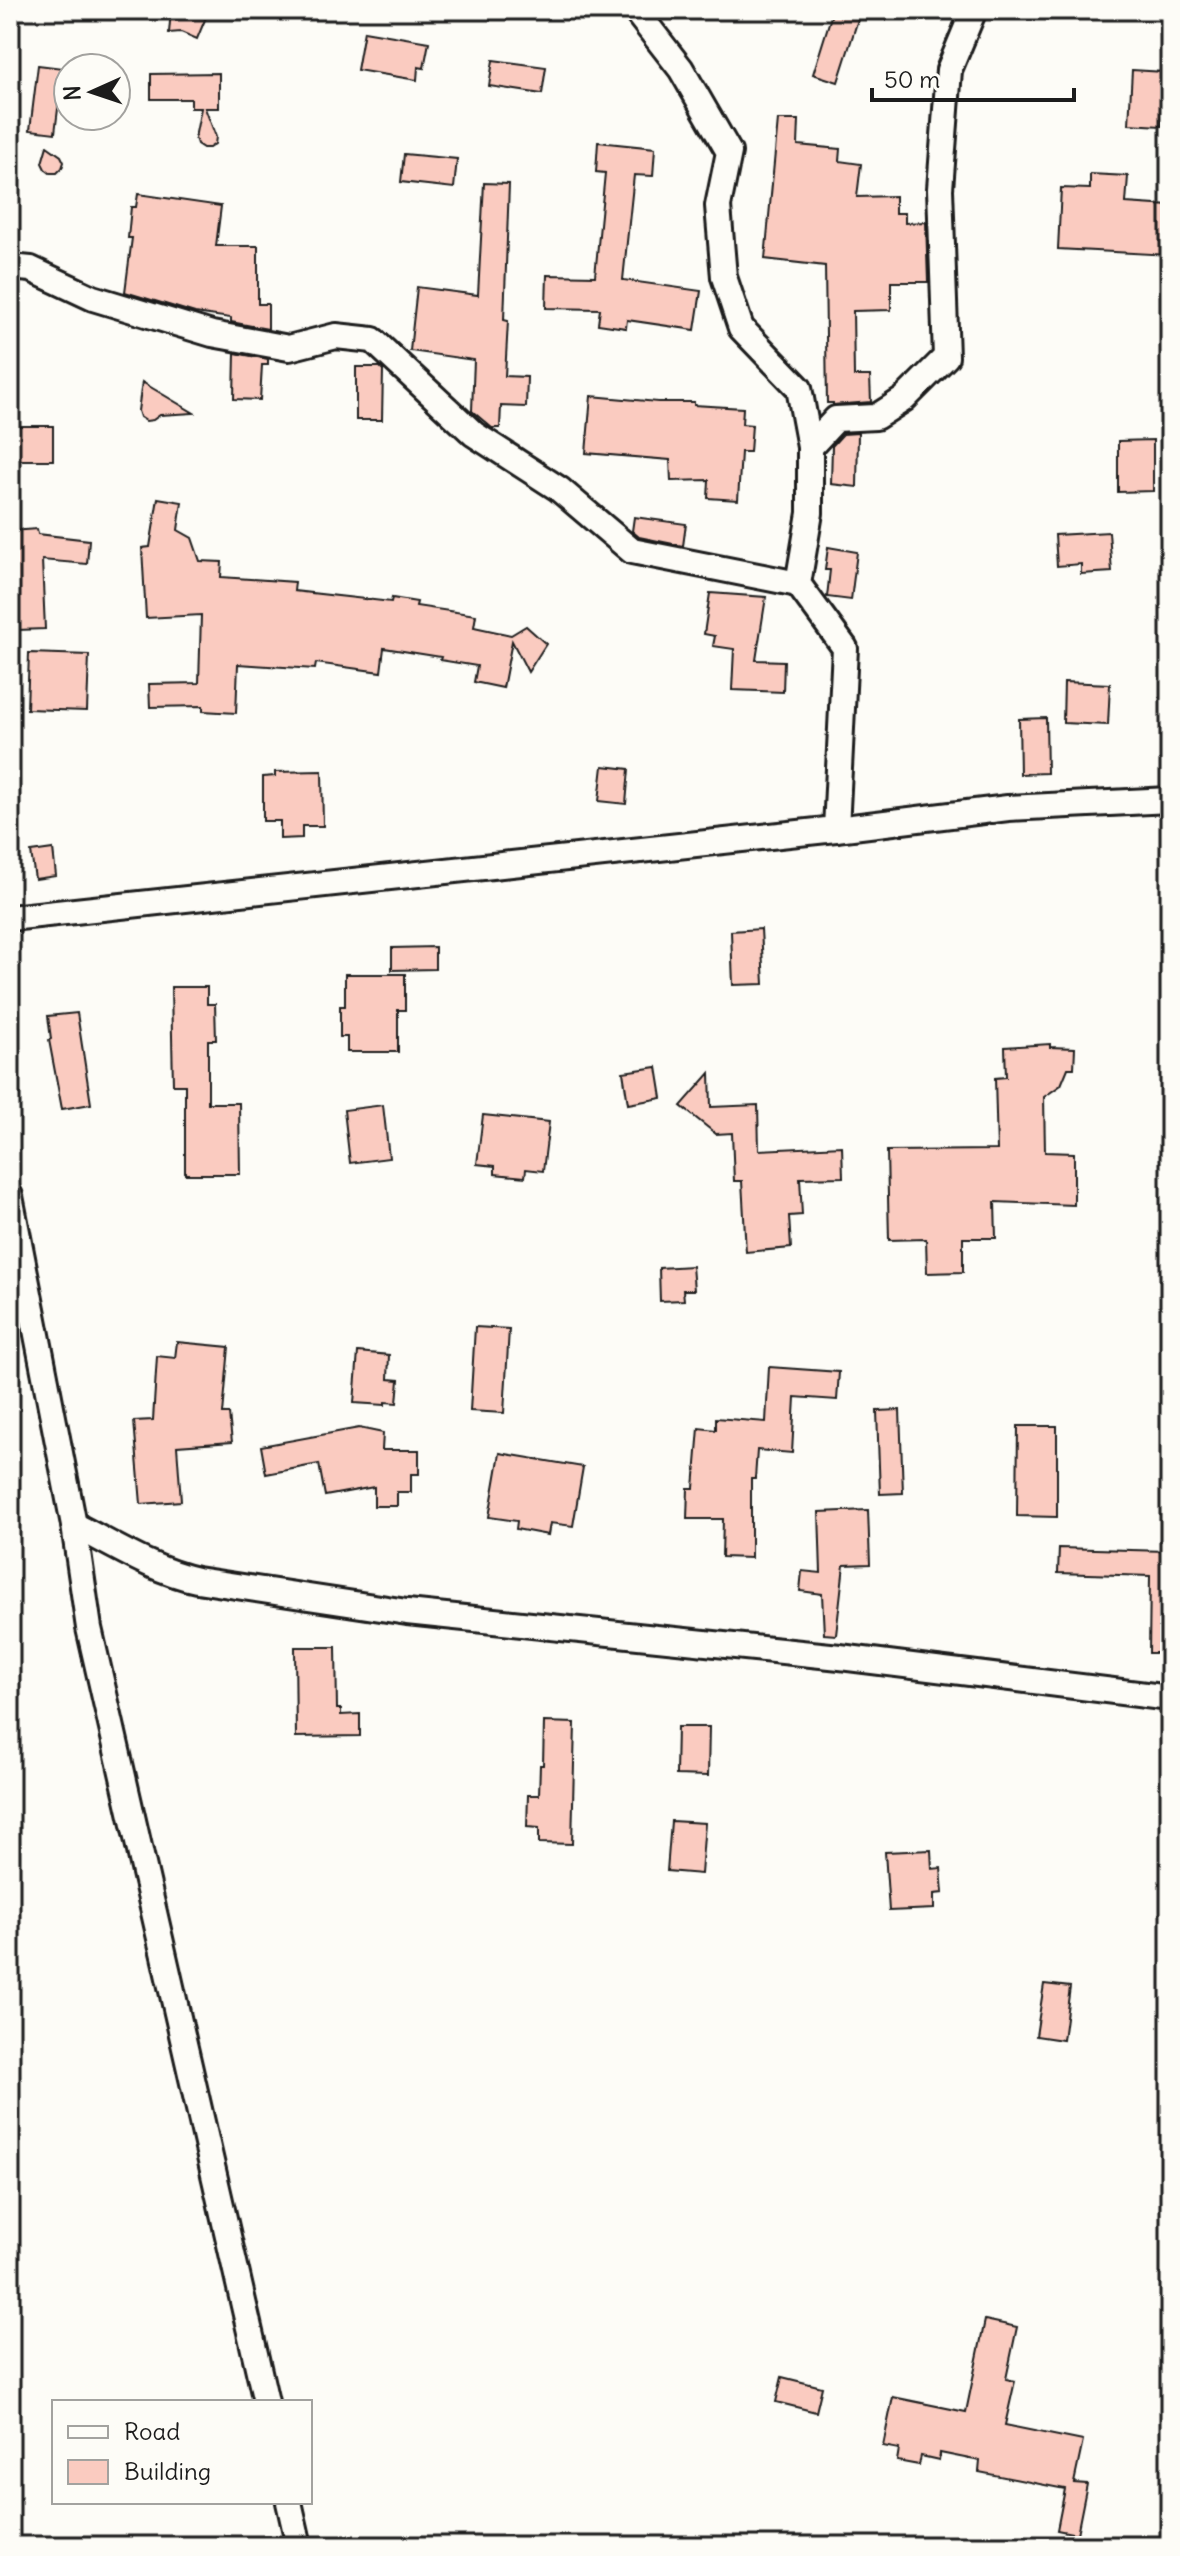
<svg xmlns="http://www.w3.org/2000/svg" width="1180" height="2556" viewBox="0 0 1180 2556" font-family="Delius,sans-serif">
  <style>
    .building { fill: #facbc0; stroke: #1c1c1c; stroke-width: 2 }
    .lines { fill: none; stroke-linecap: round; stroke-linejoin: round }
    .street-casing { stroke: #1c1c1c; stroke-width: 30 }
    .street { stroke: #fdfcf7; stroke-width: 24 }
  </style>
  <rect width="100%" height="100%" fill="#fdfcf7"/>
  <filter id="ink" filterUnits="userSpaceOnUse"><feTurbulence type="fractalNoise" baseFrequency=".0125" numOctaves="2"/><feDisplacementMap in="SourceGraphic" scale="16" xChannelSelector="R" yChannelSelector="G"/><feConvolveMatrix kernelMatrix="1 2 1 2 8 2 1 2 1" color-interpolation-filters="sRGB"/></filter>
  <g filter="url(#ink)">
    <!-- building -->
    <g class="building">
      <path d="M171,10h38l-12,29 -16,-7 -12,1z"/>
      <path d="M833,10h28l-23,72 -25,-8z"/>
      <path d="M364,31l65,11 -5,26 -6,-1 -1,13 -60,-10z"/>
      <path d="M493,60l53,7 -4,27 -53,-8z"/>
      <path d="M38,65l25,3 -8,65 -25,-3z"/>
      <path d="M1132,70l32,2 -3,54 -32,-2z"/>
      <path d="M219,73v35h-14l11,29 -1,7 -6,4h-6l-6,-4 -2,-6 6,-30h-10v-9h-40v-25z"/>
      <path d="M778,120h21l-1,25 42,4 -1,12 22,3 -4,33 38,-1v17h10v10l21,-1 2,60h-37v28l-38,1 1,65h16l1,26 -38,3v-2h-6l-2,-137 -60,-7z"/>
      <path d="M598,142l57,6 -2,28 -19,-1 -11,105 78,11 -6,39 -68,-10 -1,8 -28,-4 2,-15 -54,-1 1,-33 48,1 10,-103 -9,-1z"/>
      <path d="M47,146l14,10 3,6 -2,6 -5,5h-7l-5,-4 -3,-6z"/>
      <path d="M404,154l53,5 -3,29 -53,-6z"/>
      <path d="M1090,174l38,2 -2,27 44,3v49l-112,-6 3,-61 29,1z"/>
      <path d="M484,183l25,1 -5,136 4,1 -3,55 22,1 -1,30 -25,-1 -1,22h-8l-20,-17 2,-51 -64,-9 7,-64 61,8z"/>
      <path d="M138,194l83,12 -5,40h42v58h10v25l-37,-7v-4l-36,-5 -70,-21 7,-54h-4l3,-31h5z"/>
      <path d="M235,353l33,6v6h-6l-2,35 -26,-1z"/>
      <path d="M356,367h24l3,3 -1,50h-26z"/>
      <path d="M142,382l52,31 -34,2 -7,5 -7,1 -6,-4 -2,-6z"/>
      <path d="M591,396l67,6h36v3l49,3 -1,16 10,1 -2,27h-9l-3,48 -30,-2 1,-18 -38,1 -1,-21 -84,-7z"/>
      <rect x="10" y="426" width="43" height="34"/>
      <path d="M858,433l-1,54 -26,-3 1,-38 11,-12z"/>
      <path d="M1153,440v51l-35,1v-51z"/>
      <path d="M158,498l24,4 -4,28 14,8 8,23 22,1 -1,15 74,5 -1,9 97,11 1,-4 25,4 -1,4 60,9 -2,12 37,8 15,-9 20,18 -18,28 -16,-31 -9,47 -29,-6 3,-16 -37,-6 1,-3 -57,-9 -3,24 -65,-9 -1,6 -77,-5 -2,49 -33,-2v-5l-53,1 -1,-23 50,-1 2,-68 -55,3 -4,-70 8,-1z"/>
      <path d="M634,517l52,7 -3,22 -44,-9 -7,-6z"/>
      <path d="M37,529l1,5 51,6 -2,24 -45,-4 3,69 -28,1 -6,-99z"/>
      <path d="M1109,532l3,40 -31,2v-10l-24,2 -2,-31z"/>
      <path d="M828,547l29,5 -6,48 -24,-3 3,-27h-5z"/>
      <path d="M710,593l56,4 -10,63 28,1 -1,31 -51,-2 2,-41 -21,-3 2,-10 -11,-2z"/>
      <path d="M29,653l60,2 -2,56 -60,-2z"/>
      <path d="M1064,682l46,2 -2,41 -45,-2z"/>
      <path d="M1046,718l1,55 -27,1 -1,-55z"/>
      <path d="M603,766l26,3 -3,35 -27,-3z"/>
      <path d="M322,771l1,55h-21v12l-22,1v-18h-17v-44l12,-1v-4z"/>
      <path d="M53,849l3,27 -21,3 -4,-27z"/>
      <path d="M761,929l3,55 -31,1 -2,-54z"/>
      <path d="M435,947v22l-43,1v-22z"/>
      <path d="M345,974h60v36h-7v42h-51v-15h-7v-31h5z"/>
      <path d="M171,987h36v17h8l1,36h-8v63h31l1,71h-55v-89h-12z"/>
      <path d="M77,1013l14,91 -29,5 -13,-69 2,-1 -3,-23z"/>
      <path d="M1050,1044v3l25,1 -1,20h-6l-7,17 -17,12 1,55 29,1v52l-79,-3 1,36h-33v34l-36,1 -1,-34 -37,1 -2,-89 110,-1 -2,-72 11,-1 -1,-30z"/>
      <path d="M657,1067l5,31 -34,6 -5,-32z"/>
      <path d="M710,1073l1,34 47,-2 1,45 83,-4 1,31 -43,1 2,37 -13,1 2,32 -45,4 -4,-71h-8l-2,-48 -16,1 -35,-28z"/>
      <path d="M383,1105l6,53 -39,5 -6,-53z"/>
      <path d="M483,1115l66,7 -6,49 -17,-2 -1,8 -30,-3v-8l-18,-2z"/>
      <path d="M692,1266l2,24h-11l1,10 -24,1 -1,-33z"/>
      <path d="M475,1327l34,2 -5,84 -34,-2z"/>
      <path d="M177,1342l52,5 -6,67h6l3,28 -55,4 4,55 -40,3 -7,-83 19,-1 4,-64 18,2z"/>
      <path d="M358,1352l31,3 -1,24 11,1 -2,23 -12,-1v3l-31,-2z"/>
      <path d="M769,1367l70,5 -2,28 -42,-3 -3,56 -35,-3 -2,29h-4v79l-29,-1 1,-38h-36l1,-31h6l5,-60 17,2v-12l50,4z"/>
      <path d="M900,1410l3,83 -23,1 -3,-83z"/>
      <path d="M1018,1426h39v91l-40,-1z"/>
      <path d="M359,1428l24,5 -1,17h37v24h-8v18h-14v14h-23v-19l-49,9 -6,-32 -53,10 -5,-28z"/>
      <path d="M500,1453l83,14 -10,59 -23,-3 -2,12 -32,-6 1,-8 -28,-4z"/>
      <path d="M868,1510l2,54 -26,1 -8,70 -12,-1 -2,-40 -22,-3 2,-20 19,2 -2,-61z"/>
      <path d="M1059,1548l107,3 -1,11h5v91h-21l1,-77 -92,-3z"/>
      <path d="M295,1647h41l1,62h4v6l19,-1v22l-64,1z"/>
      <path d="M544,1722l31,1 -3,121 -33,-1v-15l-12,-1 1,-32h11l1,-30h3z"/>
      <path d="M677,1727h32l-1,49 -32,-1z"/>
      <path d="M671,1821l34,2 -4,51 -34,-3z"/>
      <path d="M931,1850l1,19 9,-1 2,25 -9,1v15l-45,2 -4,-59z"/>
      <path d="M1044,1984l26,3 -7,53 -27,-4z"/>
      <path d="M985,2320l32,7 -11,52 9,2 -10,44 78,16 -9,42 13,1 -10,50 -20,-4 8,-41 -86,-17 1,-11 -40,-8 -1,7 -18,-4 -2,9 -22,-4 2,-12 -16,-3 10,-49 73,15z"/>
      <path d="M782,2377l40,10 -6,25 -40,-10z"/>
    </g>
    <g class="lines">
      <!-- street casing -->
      <g class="street-casing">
        <g id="street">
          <path d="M635,10l46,59 48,83 -11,54 6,71 17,51 58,60 11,59v66l-12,71 47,64 -9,181"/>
          <path d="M10,267l21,2 62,29 119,36 77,14 47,-12 37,4 101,94 85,55 73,62 166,33"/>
          <path d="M810,447l26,-28 40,-2 28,-18 42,-42 -6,-168 9,-119 25,-60"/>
          <path d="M10,918l826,-89 172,-21 162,-8"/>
          <path d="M10,1196l64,329 15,103 177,774"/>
          <path d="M74,1525c40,20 80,46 123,55l210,32 433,45 330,41"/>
          <path d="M289,2502l10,44"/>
        </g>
      </g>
      <!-- street -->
      <use href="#street" class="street"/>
    </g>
  </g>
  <!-- margin -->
  <rect width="1180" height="2556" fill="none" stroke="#fdfcf7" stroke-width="40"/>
  <rect x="20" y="20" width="1140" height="2516" fill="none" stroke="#1c1c1c" stroke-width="3" filter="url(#ink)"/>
  <!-- legend -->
  <rect x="52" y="2400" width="260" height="104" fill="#fdfcf7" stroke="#a3a29f" stroke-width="2"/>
  <rect x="68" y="2426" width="40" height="12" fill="#fdfcf7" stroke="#a3a29f" stroke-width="2"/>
  <text x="124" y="2440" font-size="24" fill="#1c1c1c">Road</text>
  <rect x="68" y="2460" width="40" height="24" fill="#facbc0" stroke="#a3a29f" stroke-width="2"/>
  <text x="124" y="2480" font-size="24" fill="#1c1c1c">Building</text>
  <!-- north arrow -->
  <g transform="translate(92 92) rotate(267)"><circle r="38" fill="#fdfcf7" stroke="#a3a29f" stroke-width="2"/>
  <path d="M0-6L14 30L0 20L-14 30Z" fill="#1c1c1c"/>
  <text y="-12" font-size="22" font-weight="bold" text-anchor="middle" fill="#1c1c1c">N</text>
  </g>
  <!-- scale -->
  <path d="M872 88v12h202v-12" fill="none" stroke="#1c1c1c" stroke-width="4"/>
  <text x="884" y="88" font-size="24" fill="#1c1c1c" stroke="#fdfcf7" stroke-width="6" paint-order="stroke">50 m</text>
</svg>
